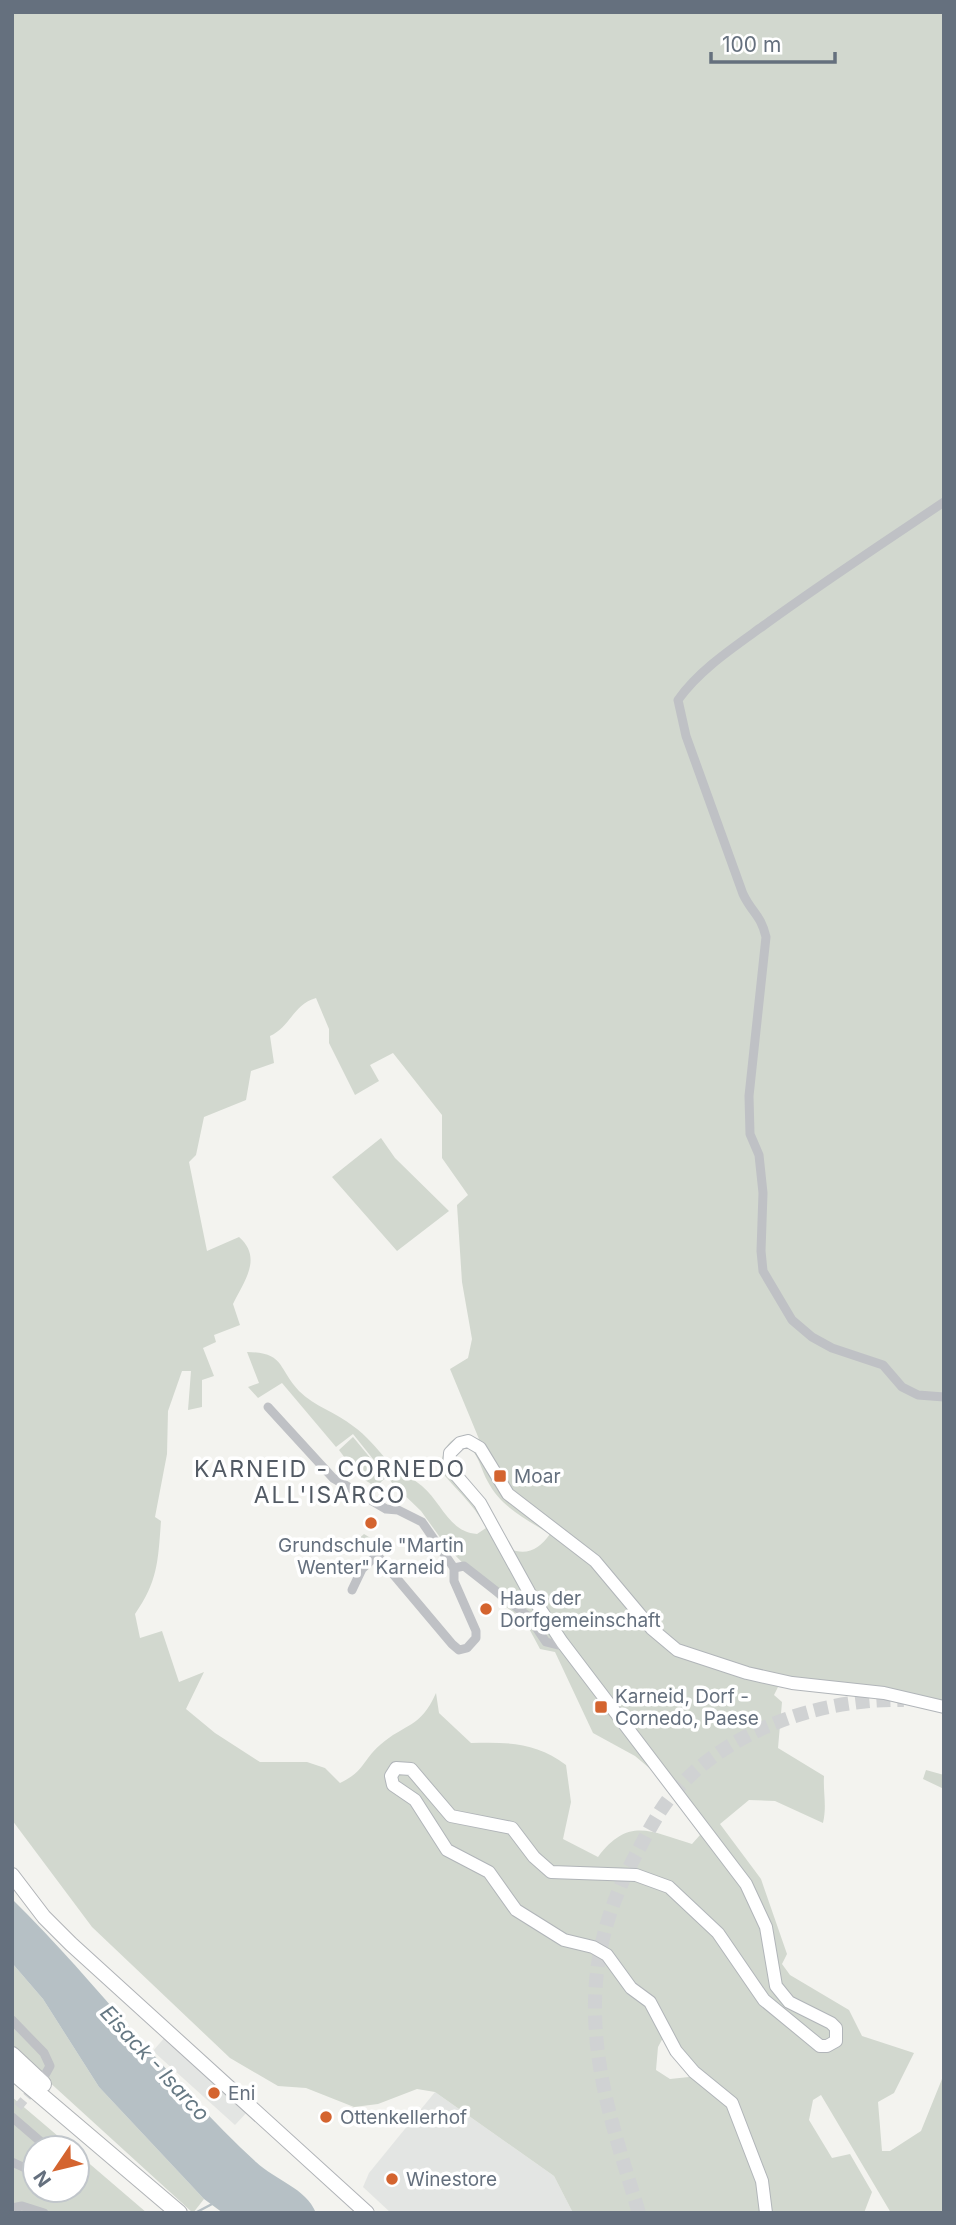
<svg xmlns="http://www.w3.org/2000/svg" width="956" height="2225" viewBox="0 0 956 2225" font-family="Inter,sans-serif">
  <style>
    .built { fill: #e3e5e3 }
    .green { fill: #d2d8cf; fill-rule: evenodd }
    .water { fill: #b6c0c5 }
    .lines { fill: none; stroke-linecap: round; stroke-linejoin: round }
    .stream { stroke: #b6c0c5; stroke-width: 2.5 }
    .street-tunnel { stroke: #d0d2d3; stroke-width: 9; stroke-dasharray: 9 4.5; stroke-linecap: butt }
    .primary-tunnel { stroke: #d0d2d3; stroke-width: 14; stroke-dasharray: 14 7; stroke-linecap: butt }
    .secondary-casing { stroke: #b1b5b9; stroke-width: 14 }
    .primary-casing { stroke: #b0b3b7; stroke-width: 16 }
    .highway-casing { stroke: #b1b4b7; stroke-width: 18 }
    .street { stroke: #bfc1c5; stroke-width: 9 }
    .secondary { stroke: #fff; stroke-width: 12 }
    .primary { stroke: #fff; stroke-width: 14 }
    .highway { stroke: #fff; stroke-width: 16 }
    .poi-dot { fill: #d4642f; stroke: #fff; stroke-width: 2.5 }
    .labels { text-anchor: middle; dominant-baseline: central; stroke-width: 7; stroke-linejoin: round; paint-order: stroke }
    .poi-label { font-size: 19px; fill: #65707e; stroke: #fff; text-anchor: start }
    .water-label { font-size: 21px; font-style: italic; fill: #657883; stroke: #fff }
    .quarter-label { font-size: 23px; letter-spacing: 2px; fill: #525a64; stroke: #fff }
  </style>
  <rect width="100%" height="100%" fill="#f3f3ef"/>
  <!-- built -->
  <g class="built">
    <path d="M166,2036l82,75 -13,14 -82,-74z"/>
    <path d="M435,2092l119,84 19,37h-182l-28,-26 6,-14z"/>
  </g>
  <!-- green -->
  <g class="green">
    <path d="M12,12h932v1700l-60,-14 -106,-11 -4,8 8,7 -4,46 46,28c-1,17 3,29 -1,47l-48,-22 -26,-1 -29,24 41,55 26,75 -5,10 8,11 59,35 13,26 52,17 -20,40 -16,9 4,49h8l31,-20 23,-57v139h-53l-70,-118 -8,5 -4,20 23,38 18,-4 22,38 -8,21h-291l-19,-37 -119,-84 -18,-3 -39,15 -24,3 -48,-19 -28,-2 -48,-28 -138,-131 -80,-107zM316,998l13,31v14l26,52 24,-14 -9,-16 23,-12 49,62v43l26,37 -11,10 5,77 10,57 -4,19 -18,11 29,70c-28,-7 -35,4 -39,31 16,20 34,34 46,58l-9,6c-28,-2 -35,-31 -55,-48 -11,-9 -24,-16 -35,-26 -11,-12 -20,-24 -34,-34 -17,-14 -38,-19 -54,-35 -22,-24 -14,-38 -52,-39l12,31 -11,4 10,11 24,-15 54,64 17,-13 40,50 28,27 26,36 58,59 20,15 15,28 15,3 38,81 42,23 19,16 46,63 -8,9c-41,-12 -63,-28 -94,13l-35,-18 8,-37 -5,-37c-30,-23 -60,-23 -95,-22l-32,-30 -3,-20c-16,36 -31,30 -56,52 -19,17 -14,25 -40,38l-15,-15 -18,-6h-47l-45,-29 -29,-24 18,-37 -25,10 -17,-51 -22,7 -5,-24c23,-33 23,-53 26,-93l-6,-4 12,-63 1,-43 14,-40h9l-3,39 14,-3v-27l12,-4 -11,-28 13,-6 -2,-7 26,-10 -7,-21c11,-23 30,-46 6,-67l-32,14 -18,-89 7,-7 8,-38 42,-17 5,-29 23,-8 -4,-27c20,-9 24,-32 46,-38zM466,1448h4c10,10 11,22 18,34 13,25 39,38 62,52 -11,15 -22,22 -41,15l-56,-86 3,-9zM664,2036l25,41 -19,2 -14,-9 2,-23z"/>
    <path d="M381,1138l14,20 54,53 -52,40 -65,-74z"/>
    <path d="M353,1437l33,40 -10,10 -16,-10 -11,-20 -4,1 -6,-8z"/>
    <path d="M364,1534l16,10 -15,11 -11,-12z"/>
    <path d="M926,1770l18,5v14l-21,-10z"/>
    <path d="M12,1963l31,36 56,88 105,112 -11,14 -181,-165z"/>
    <path d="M12,2097l60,51h-37v42h42v-37l70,60h-135z"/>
  </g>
  <!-- water -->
  <path class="water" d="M12,1899c86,84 156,182 244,263 19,18 50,26 60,51h-93l-19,-14 -105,-112 -56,-88 -31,-36z"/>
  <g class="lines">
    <!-- stream -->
    <path class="stream" d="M195,2213l19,-10"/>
    <!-- street-tunnel -->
    <path class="street-tunnel" d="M18,2107l17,-20"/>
    <!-- primary-tunnel -->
    <path class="primary-tunnel" d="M639,2213c-20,-66 -43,-131 -44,-201 -1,-55 13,-104 38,-152 12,-22 23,-45 38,-64 54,-66 150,-98 233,-96"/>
    <!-- secondary casing -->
    <g class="secondary-casing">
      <path id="secondary" d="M766,2213l-4,-32 -30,-78 -38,-31 -18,-21 -26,-49 -19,-14 -24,-33 -14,-8 -29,-7 -48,-30 -27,-38 -42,-22 -32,-50 -22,-15 -2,-9 5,-8 15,1 40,47 61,12 22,29 17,15 85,3 33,12 49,46 46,67 56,46h7l9,-5v-13l-5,-5 -42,-21 -13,-16 -10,-59 -20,-43 -184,-242 -33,-50 -49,-89 -31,-36 1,-14 10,-10 8,-2 12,7 28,46 87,67 57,68 25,21 70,23 45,10 92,10 60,14"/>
    </g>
    <!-- primary casing -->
    <g class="primary-casing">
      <path id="primary" d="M12,1875l32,42 27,27 296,269"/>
    </g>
    <!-- highway casing -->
    <g class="highway-casing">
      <g id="highway">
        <path d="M12,2055l31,29"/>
        <path d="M12,2071l167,142"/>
      </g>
    </g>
    <!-- street -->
    <g class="street">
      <path d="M944,502c-61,41 -122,81 -181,124 -29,21 -64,44 -85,74l8,36 57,158c9,19 18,21 23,43l-17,159 1,38 9,21 4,38 -2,58 2,20 29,49 20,17 20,11 51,17 19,22 16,8 26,2"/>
      <path d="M268,1407l65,71 53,31 12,1 24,12 32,46"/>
      <path d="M454,1568l10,-2 65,51 17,25 12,3 4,-3"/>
      <path d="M352,1590l10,-21 15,-14 75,89 7,6 8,-2 9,-10v-7l-22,-50v-13"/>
      <path d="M12,2020l32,33 6,13 -5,9"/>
      <path d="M12,2117l36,31"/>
      <path d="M12,2162l13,6 10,-3"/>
      <path d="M12,2208l10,-2 22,7"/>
    </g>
    <!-- secondary -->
    <use href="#secondary" class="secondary"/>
    <!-- primary -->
    <use href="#primary" class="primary"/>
    <!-- highway -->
    <use href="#highway" class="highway"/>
  </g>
  <!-- markers -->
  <g class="poi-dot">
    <rect x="493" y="1469" width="14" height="14" rx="3.5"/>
    <circle cx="371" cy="1523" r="7"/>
    <circle cx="486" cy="1609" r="7"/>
    <rect x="594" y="1700" width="14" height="14" rx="3.5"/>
    <circle cx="214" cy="2093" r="7"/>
    <circle cx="326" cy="2117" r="7"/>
    <circle cx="392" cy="2179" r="7"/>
  </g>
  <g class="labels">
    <!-- poi labels -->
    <g class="poi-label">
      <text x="514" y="1476">Moar</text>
      <text x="371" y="1545" text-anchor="middle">Grundschule "Martin<tspan x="371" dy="22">Wenter" Karneid</tspan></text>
      <text x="500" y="1598">Haus der<tspan x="500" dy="22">Dorfgemeinschaft</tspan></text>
      <text x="615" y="1696">Karneid, Dorf -<tspan x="615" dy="22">Cornedo, Paese</tspan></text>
      <text x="228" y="2093">Eni</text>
      <text x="340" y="2117">Ottenkellerhof</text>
      <text x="406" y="2179">Winestore</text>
    </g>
    <!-- water labels -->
    <g class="water-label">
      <text transform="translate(155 2063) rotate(47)">Eisack - Isarco</text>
    </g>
    <!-- quarter labels -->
    <g class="quarter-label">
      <text x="330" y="1469">KARNEID - CORNEDO<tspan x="330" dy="26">ALL'ISARCO</tspan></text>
    </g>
  </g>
  <!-- border -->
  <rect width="956" height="2225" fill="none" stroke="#65707e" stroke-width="28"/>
  <!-- north arrow -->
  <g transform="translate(56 2169) rotate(235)"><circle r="33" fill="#ffffff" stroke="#c1c6cb" stroke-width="2"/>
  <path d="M0-5L12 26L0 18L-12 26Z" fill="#d4642f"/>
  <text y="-10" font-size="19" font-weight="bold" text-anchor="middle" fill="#65707e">N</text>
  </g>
  <!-- scale -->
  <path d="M711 52v10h124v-10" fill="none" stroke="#65707e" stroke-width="3.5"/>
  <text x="722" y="52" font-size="21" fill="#65707e" stroke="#ffffff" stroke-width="5" paint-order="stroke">100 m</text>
</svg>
